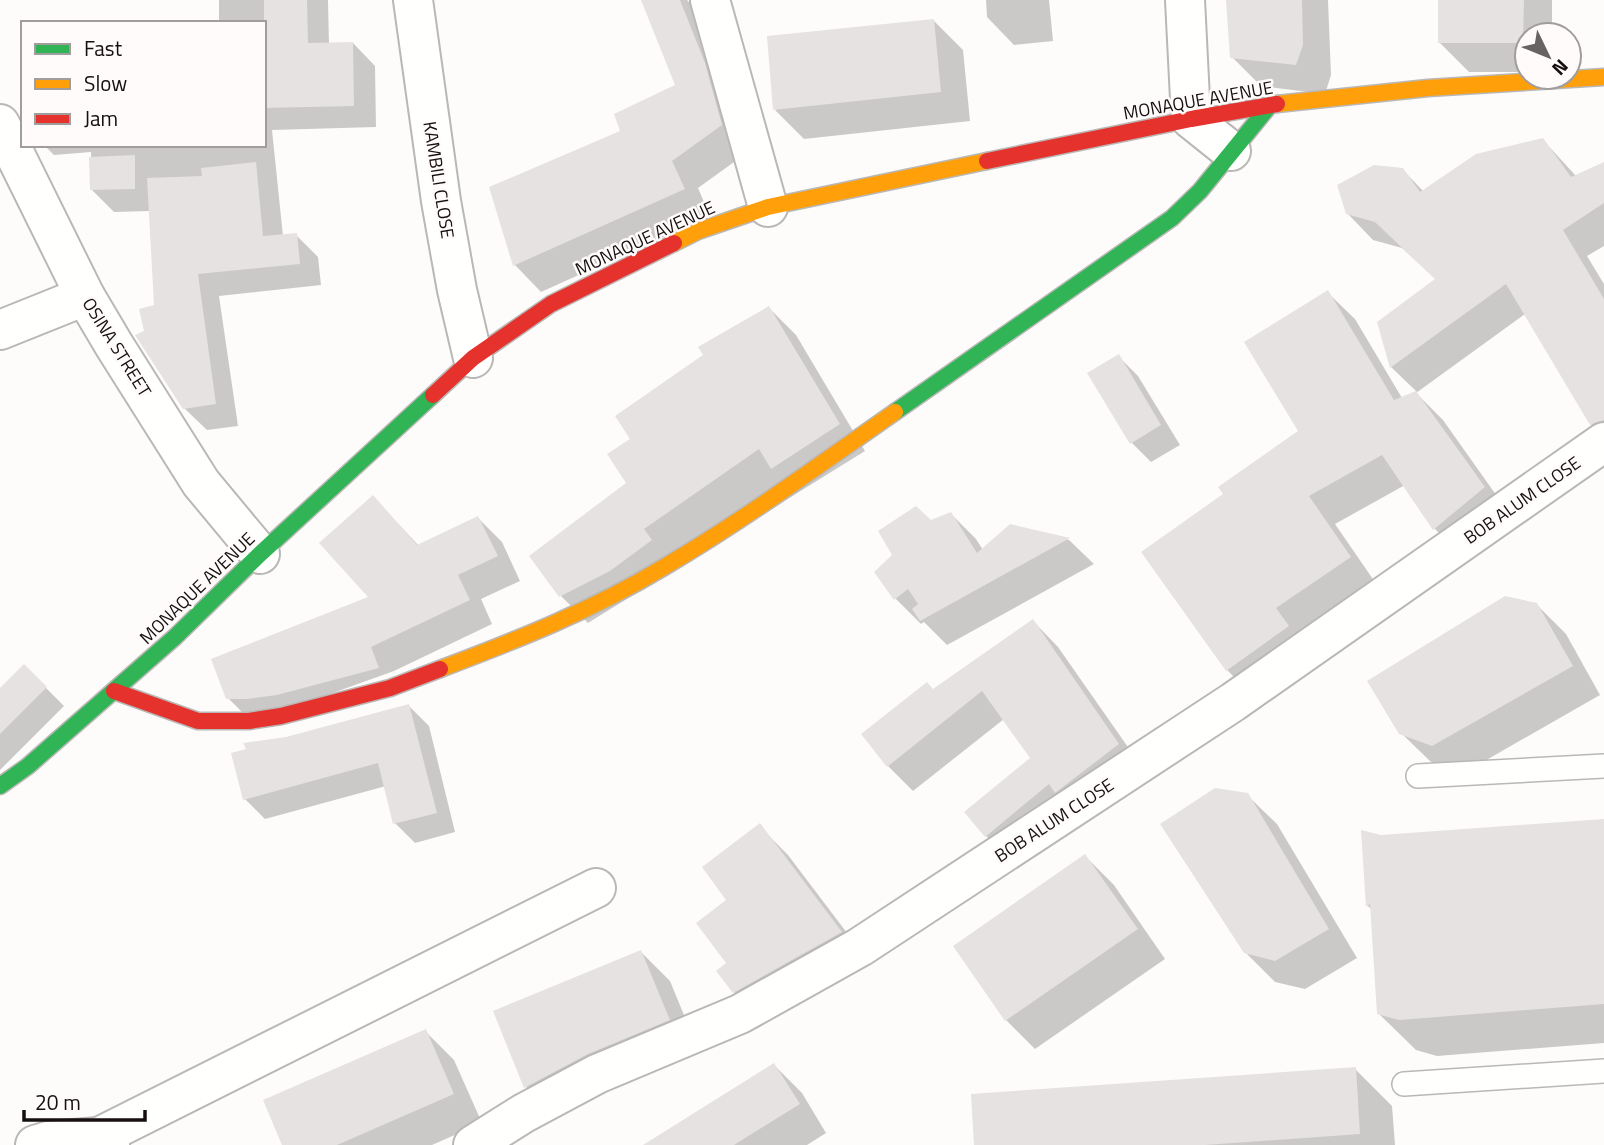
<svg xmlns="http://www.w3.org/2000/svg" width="1604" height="1145" viewBox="0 0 1604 1145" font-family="'Titillium Web',sans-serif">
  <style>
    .shadow { fill: #0003 }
    .building { fill: #e5e2e1 }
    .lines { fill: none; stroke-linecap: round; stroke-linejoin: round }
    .lane-casing { stroke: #bab8b6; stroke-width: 26 }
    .street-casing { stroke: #bab8b6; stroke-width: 42 }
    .fast-casing { stroke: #bab8b6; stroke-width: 19 }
    .slow-casing { stroke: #bab8b6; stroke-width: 19 }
    .jam-casing { stroke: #bab8b6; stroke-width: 19 }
    .lane { stroke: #fffffe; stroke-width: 23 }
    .street { stroke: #fffffe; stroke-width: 38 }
    .fast { stroke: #30b455; stroke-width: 16 }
    .slow { stroke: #ff9f0a; stroke-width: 16 }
    .jam { stroke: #e5322d; stroke-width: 16 }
    .labels { text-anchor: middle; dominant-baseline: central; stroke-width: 5; stroke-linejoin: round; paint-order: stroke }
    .street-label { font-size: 18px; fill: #15100f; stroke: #fefbfa }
  </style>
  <rect width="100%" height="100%" fill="#fdfcfb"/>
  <!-- shadow -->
  <g class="shadow">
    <path d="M219,0h109l1,44 24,-1 22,23 1,61 -104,3 11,106 13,-1 22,22 3,28 -102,11 19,130 -31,4 -23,-22 -38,-76 10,-25 -6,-96 -36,1 -22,-22 -1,-38 -37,3 -10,-10h220v-122h-45z"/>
    <path d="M643,0h44l13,13 48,139 -50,36 12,28 -169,76 -26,-27 -24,-77 131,-56 55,-46z"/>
    <path d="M986,0h63l4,41 -39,4 -27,-28z"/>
    <path d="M1228,0h100l3,75 -6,19 -64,-8 -29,-29z"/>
    <path d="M1440,0h112v35h-25v37h-58l-29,-29z"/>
    <path d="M934,21l29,29 7,71 -166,18 -29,-29z"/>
    <path d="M1543,140l33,36 28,-13v83l-17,10 17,28v153l-13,-13 -66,-110 -109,79 27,27 68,96 -49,40 -27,-27 -30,-44 -70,39 42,61 -123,112 -27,-27 74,-238 26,-140 28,27 47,79 15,-6 -26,-25 46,-87 -35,-32 -29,-8 -26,-27 56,-43 21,22z"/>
    <path d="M769,308l27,27 69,116 -277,172 -27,-27 68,-113 4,-44 72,-83z"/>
    <path d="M1118,356l20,20 42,69 -29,17 -19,-19z"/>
    <path d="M373,497l46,49 59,-28 24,24 18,39 -39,18 11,25 -98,47 -142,51 -24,-24 143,-100z"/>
    <path d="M951,514l25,25 7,11 27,-24 59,14 25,24 -147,81 -23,-23 -3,2 -25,-25 -20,-26 54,-51z"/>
    <path d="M1536,604l30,30 34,61 -138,79 -31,-12 -30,-29z"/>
    <path d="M1033,621l25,26 86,123 -133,91 -25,-25 46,-78 -28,-39 -91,72 -25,-25 45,-75z"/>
    <path d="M24,666l40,40 -64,64v-80z"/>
    <path d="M409,706l20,20 26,106 -40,11 -20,-20 -9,-37 -121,33 -20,-20 42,-60z"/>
    <path d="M1247,795l30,29 80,134 -52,31 -30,-7 -30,-30z"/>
    <path d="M1604,820v223l-167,13 -21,-6 -38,-37 -6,-103 -4,-4 -6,-74 19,5z"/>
    <path d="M759,826l29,29 81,107 -106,59 -29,-29 -6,-29 1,-62z"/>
    <path d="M1085,856l29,29 51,74 -130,90 -29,-29z"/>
    <path d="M641,952l29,29 28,68 -80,33 -63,34 -29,-29z"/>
    <path d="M425,1031l29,29 28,63 -50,22h-148z"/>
    <path d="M774,1065l28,28 24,40 -19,12h-153z"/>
    <path d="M1355,1069l37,37 3,39h-418z"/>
  </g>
  <!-- building -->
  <g class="building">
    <path d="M264,0h43l1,43 45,-1 1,64 -90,2z"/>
    <path d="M641,0h39l25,63 17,62 -50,36 13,28 -172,77 -24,-79 131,-56 -6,-17 61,-29z"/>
    <path d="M1226,0h76l1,45 -7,20 -66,-7z"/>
    <path d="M1438,0h86l-1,43h-85z"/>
    <path d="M934,19l7,73 -168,18 -6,-74z"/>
    <path d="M1543,138l28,39 33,-15v41l-41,27 41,69v121l-14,5 -84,-141 -116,84 -13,-46 58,-43 -60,-57 -29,-8 -9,-29 37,-20 29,3 17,24 56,-38z"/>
    <path d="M135,155v34l-45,1 -1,-33z"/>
    <path d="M256,162l7,74 34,-3 3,31 -102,10 18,130 -33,5 -48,-74 9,-4 -5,-22 15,-4 -7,-127 55,-2 -1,-8z"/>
    <path d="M1328,290l66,110 22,-9 69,96 -52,43 -51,-75 -73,41 42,61 -75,51 13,18 -63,45 -85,-119 82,-58 -5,-7 80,-56 -54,-89z"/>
    <path d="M769,306l71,118 -69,45 -12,-20 -115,80 8,11 -42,31 -51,26 -30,-41 97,-73 -19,-29 23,-15 -15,-23 88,-61 -5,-8z"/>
    <path d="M1119,354l42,71 -31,19 -43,-71z"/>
    <path d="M373,495l44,50 61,-29 20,40 -40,19 12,25 -99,47 8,21 -102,27 -30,4h-21l-15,-40 157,-62 -49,-54z"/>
    <path d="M916,506l15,14 20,-8 26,41 33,-29 60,14 -150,83 -8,-12 6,-5 -10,-15 -14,11 -20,-28 18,-17 -14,-24z"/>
    <path d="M1505,596l32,7 36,63 -141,80 -33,-12 -32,-53z"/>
    <path d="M1033,619l86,125 -64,49 -6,-9 -64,53 -21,-25 66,-54 -48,-67 -95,76 -26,-33 66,-52 6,7z"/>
    <path d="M24,664l23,23 -47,47v-46z"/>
    <path d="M409,704l28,109 -44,11 -15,-61 -135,37 -12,-47 15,-4 -3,-6 43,-6z"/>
    <path d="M1215,788l33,5 81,136 -54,32 -31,-8 -84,-129z"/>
    <path d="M1604,819v185l-205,16 -22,-6 -7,-110 -4,3 -5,-77 20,5z"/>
    <path d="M760,823l82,109 -109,61 -17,-22 10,-8 -30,-40 30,-23 -24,-33z"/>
    <path d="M1085,854l53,75 -133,92 -52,-75z"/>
    <path d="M641,950l29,70 -82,34 -64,34 -31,-77z"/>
    <path d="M426,1029l28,65 -117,51h-55l-19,-45z"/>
    <path d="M774,1063l26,41 -66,41h-91z"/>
    <path d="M1356,1067l4,67 -155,11h-231l-3,-51z"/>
  </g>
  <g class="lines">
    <!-- lane casing -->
    <g class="lane-casing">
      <g id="lane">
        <path d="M1418,776l186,-10"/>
        <path d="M1404,1084l200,-13"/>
      </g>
    </g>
    <!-- street casing -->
    <g class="street-casing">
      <g id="street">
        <path d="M413,0l28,201 16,89 16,68"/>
        <path d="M710,0l58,207"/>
        <path d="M1185,0l6,119 40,32"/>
        <path d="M0,124l85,172 29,49 87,138 59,71"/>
        <path d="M0,330l85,-34"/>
        <path d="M99,1137l497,-249"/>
        <path d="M35,1145l13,-4 51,-4 11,8"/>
        <path d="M473,1145l51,-32 73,-39 143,-60 120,-67 373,-245 371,-260"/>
      </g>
    </g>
    <!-- fast casing -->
    <g class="fast-casing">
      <g id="fast">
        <path d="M895,412l277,-194 28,-27 70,-86"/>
        <path d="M0,786l28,-20 147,-129 85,-83 173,-159"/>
      </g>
    </g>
    <!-- slow casing -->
    <g class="slow-casing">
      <g id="slow">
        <path d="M1277,104l151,-16 176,-11"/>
        <path d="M674,243l24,-12 70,-24 219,-46"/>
        <path d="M440,669c77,-29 153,-59 224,-102 80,-47 155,-102 231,-155"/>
      </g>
    </g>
    <!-- jam casing -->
    <g class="jam-casing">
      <g id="jam">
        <path d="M987,161l204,-42 86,-15"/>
        <path d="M433,395l40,-37 78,-54 123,-61"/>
        <path d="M114,691l84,30h51l32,-5 109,-28 50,-19"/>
      </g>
    </g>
    <!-- lane -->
    <use href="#lane" class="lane"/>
    <!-- street -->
    <use href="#street" class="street"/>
    <!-- fast -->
    <use href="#fast" class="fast"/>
    <!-- slow -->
    <use href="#slow" class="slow"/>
    <!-- jam -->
    <use href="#jam" class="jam"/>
  </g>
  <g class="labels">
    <!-- street labels -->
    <g class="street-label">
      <text transform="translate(1198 100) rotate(-10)">MONAQUE AVENUE</text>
      <text transform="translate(439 180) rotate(81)">KAMBILI CLOSE</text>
      <text transform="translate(645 238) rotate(-25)">MONAQUE AVENUE</text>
      <text transform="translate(117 347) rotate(58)">OSINA STREET</text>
      <text transform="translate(1522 500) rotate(-35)">BOB ALUM CLOSE</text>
      <text transform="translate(197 588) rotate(-44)">MONAQUE AVENUE</text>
      <text transform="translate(1054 820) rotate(-33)">BOB ALUM CLOSE</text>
    </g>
  </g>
  <!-- legend -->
  <rect x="21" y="21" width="245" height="126" fill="#fefbfa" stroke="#a19d9c" stroke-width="2"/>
  <rect x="35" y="44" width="35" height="10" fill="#30b455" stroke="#a19d9c" stroke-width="2"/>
  <text x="84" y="56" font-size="21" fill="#15100f">Fast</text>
  <rect x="35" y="79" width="35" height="10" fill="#ff9f0a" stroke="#a19d9c" stroke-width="2"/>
  <text x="84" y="91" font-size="21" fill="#15100f">Slow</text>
  <rect x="35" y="114" width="35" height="10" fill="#e5322d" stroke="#a19d9c" stroke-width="2"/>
  <text x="84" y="126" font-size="21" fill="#15100f">Jam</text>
  <!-- north arrow -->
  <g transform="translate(1548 56) rotate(133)"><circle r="33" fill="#fefbfa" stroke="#a19d9c" stroke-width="2"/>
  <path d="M0-5L12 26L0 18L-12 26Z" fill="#666362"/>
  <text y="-10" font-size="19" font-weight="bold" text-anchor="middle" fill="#15100f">N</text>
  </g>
  <!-- scale -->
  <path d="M24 1110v10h121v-10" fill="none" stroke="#15100f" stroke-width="3.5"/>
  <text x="35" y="1110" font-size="21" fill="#15100f" stroke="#fefbfa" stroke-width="5" paint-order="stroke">20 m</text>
</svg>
